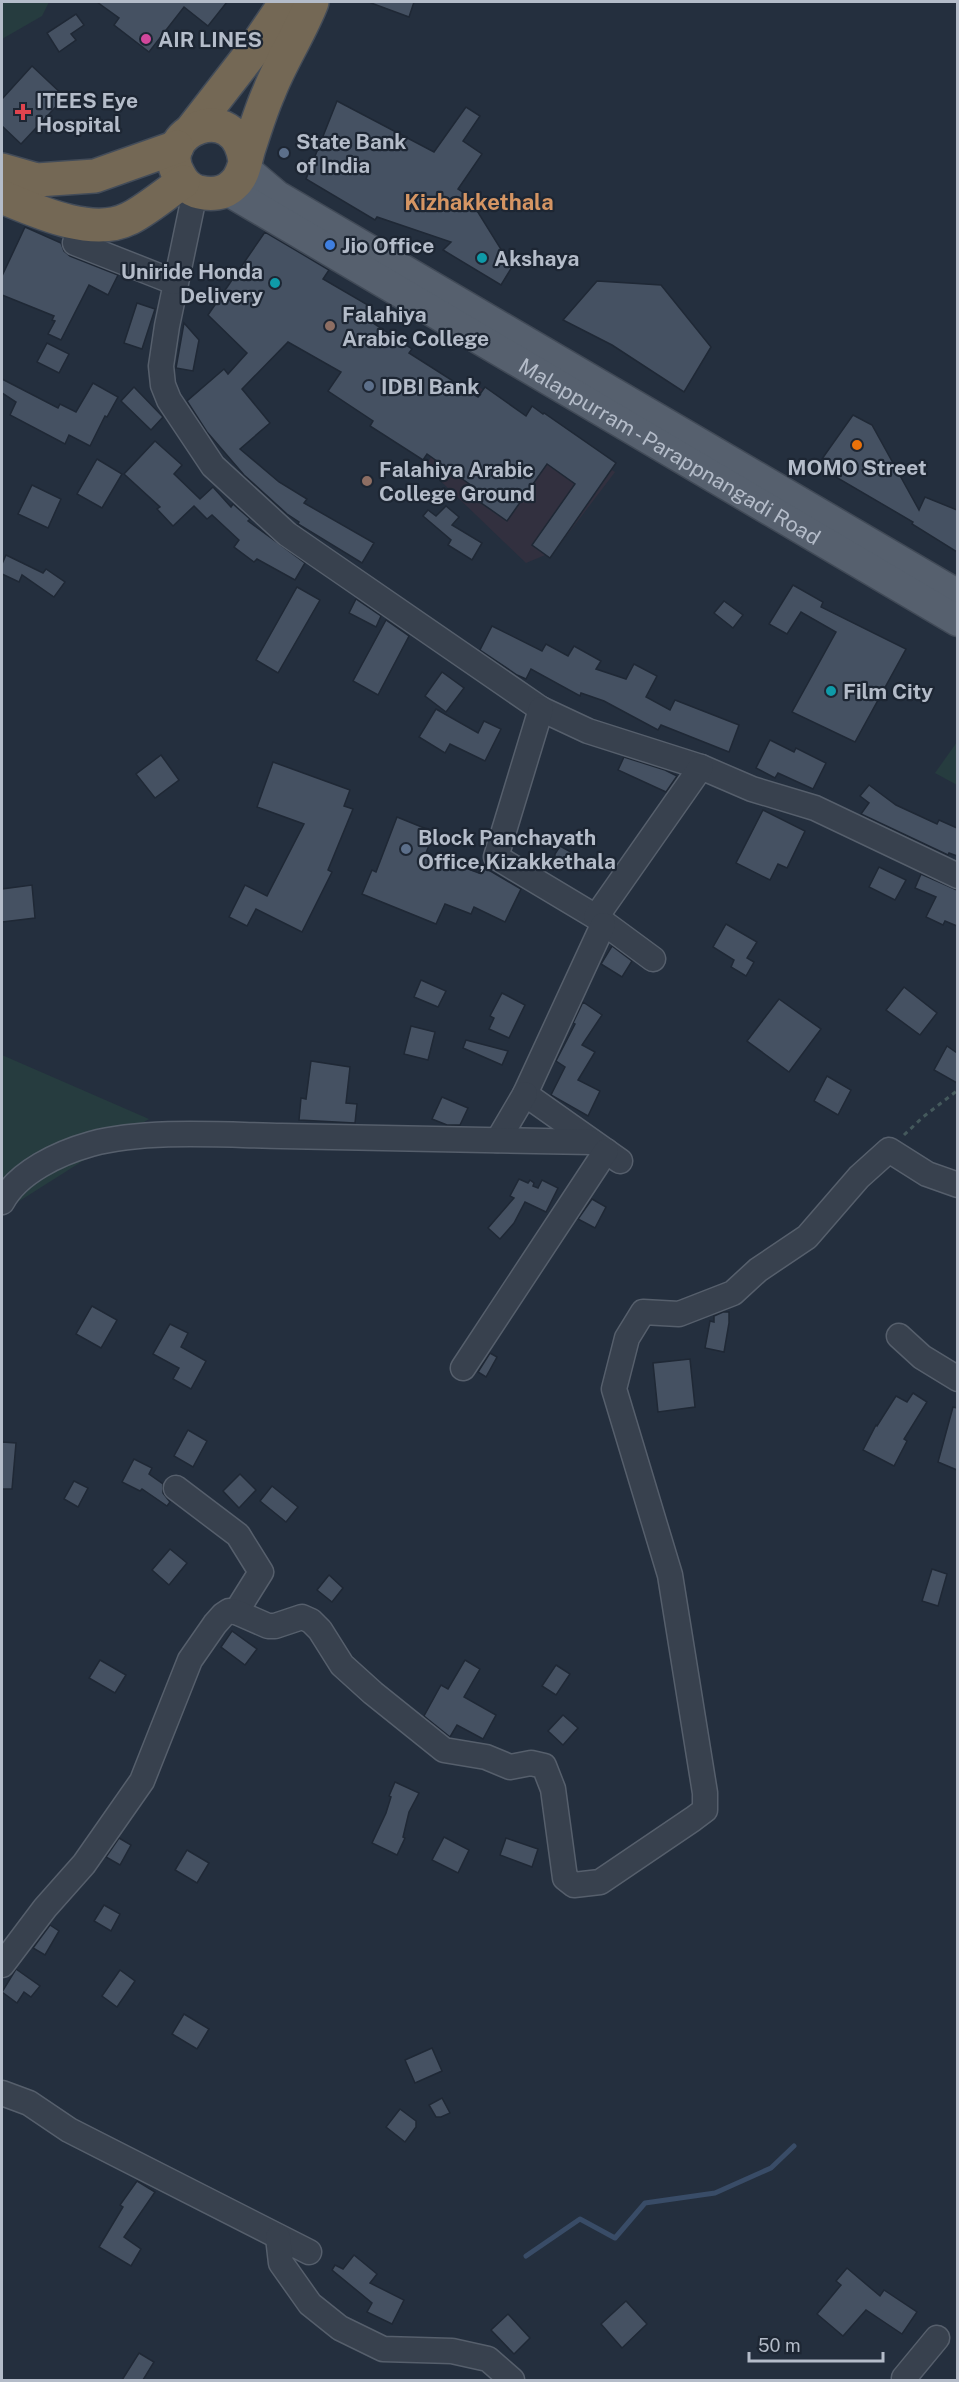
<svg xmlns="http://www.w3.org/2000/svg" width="959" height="2382" viewBox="0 0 959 2382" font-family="'Public Sans',sans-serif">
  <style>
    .medical { fill: #32303f }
    .green { fill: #263c3f }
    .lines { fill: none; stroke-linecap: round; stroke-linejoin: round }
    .stream { stroke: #394c67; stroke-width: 5 }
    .building { fill: #455162; stroke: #1f2835; stroke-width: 1.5 }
    .minor-casing { stroke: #565f6c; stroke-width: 27 }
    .major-casing { stroke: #414a57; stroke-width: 33 }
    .highway-casing { stroke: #434c59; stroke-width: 36 }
    .path { stroke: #44595c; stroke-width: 3; stroke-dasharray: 4.5 4.5; stroke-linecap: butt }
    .minor { stroke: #38414e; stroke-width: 24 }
    .major { stroke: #56606e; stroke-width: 30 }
    .highway { stroke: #746855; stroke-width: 33 }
    .hotel-dot { fill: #d1479c; stroke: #1d2633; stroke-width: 2 }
    .health-dot { fill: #e0444e; stroke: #1d2633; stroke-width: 2 }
    .service-dot { fill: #5c6f8a; stroke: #1d2633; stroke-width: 2 }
    .shop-dot { fill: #3f7fe0; stroke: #1d2633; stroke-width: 2 }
    .culture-dot { fill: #0f9aa8; stroke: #1d2633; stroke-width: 2 }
    .education-dot { fill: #8d6e63; stroke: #1d2633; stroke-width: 2 }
    .food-dot { fill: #e8710a; stroke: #1d2633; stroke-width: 2 }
    .labels { text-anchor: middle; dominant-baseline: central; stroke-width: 4.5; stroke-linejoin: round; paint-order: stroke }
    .poi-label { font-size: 21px; font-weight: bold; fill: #b4bcc9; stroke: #1d2633; text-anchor: start }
    .street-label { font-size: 21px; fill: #b4bcc9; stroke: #1d2633 }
    .neighbourhood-label { font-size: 22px; font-weight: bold; fill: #d59563; stroke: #1d2633 }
  </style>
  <rect width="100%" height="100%" fill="#242f3e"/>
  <!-- medical -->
  <path class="medical" d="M479,387l136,85 -60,79 -29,12 -101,-97z"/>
  <!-- green -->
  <g class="green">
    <path d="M2,2h47l-7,14 -40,23z"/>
    <path d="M957,742v43l-22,-12z"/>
    <path d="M2,1055l147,64 -147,93z"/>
  </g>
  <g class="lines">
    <!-- stream -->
    <path class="stream" d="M526,2256l54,-37 35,19 30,-35 70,-10 56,-25 23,-22"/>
  </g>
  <!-- building -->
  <g class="building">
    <path d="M97,2h130l-19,24 -24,-19 -35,45 -35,-27 5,-7z"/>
    <path d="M371,2h43l-5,15 -38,-14z"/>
    <path d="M76,14l8,11 -13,9 5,6 -17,12 -12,-19z"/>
    <path d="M32,66l33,31 -44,47 -19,-18v-27z"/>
    <path d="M337,101l97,51 32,-45 14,9 -17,25 19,13 -24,35 21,13 -5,4 38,61 -11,18 -58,-35 8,-8 -74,-25 -2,3 -69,-41z"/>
    <path d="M25,227l36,16 3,8 6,5 48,19 -10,20 -19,-10 -28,55 -13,-6 7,-13 -3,-1 2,-4 -52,-21v-19z"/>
    <path d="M265,232l64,38 -6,9 50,29 -6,11 45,30 -3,4 69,44 7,-10 41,29 6,-10 11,8 1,-1 72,50 -66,95 -18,-13 43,-61 -28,-20 -40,57 -30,-21 5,-7 -55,-39 -4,6 -53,-34 3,-5 -45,-30 13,-19 -53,-30 -46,47 28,34 -30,26 39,33 28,17 -3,4 70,40 -12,20 -64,-39 1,-2 -12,-8 -43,-39 -37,-43 -20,-31 37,-32 4,5 19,-21 -39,-38z"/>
    <path d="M597,281l64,4 50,62 -27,45 -72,-47 -49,-25z"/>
    <path d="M137,303l18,6 -13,40 -18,-6z"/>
    <path d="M184,323l15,17 -6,31 -17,-3z"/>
    <path d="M47,343l22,11 -10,19 -22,-11z"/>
    <path d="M2,379l56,29 2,-4 16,8 17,-29 25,14 -11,20 -2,-1 -15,30 -21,-11 -4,9 -55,-29 6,-13 -14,-9z"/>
    <path d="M134,387l29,30 -12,13 -30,-29z"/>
    <path d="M853,415l19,10 47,85 6,-13 32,13v42l-45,-28 1,-2 -96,-56z"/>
    <path d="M155,441l27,24 -8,9 26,25 13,-12 18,20 2,-3 17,15 -2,2 57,42 -10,17 -38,-21 -3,3 -20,-15 5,-7 -27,-25 -5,4 -13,-13 -21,20 -16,-17 3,-2 -36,-33z"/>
    <path d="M97,459l25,15 -20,34 -25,-14z"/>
    <path d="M32,485l29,14 -13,29 -30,-14z"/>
    <path d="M446,506l13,11 -7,8 30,18 -10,17 -24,-15 3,-5 -28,-24 5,-6 8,6z"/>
    <path d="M6,555l37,18 3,-4 19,13 -11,15 -32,-22 -3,7 -17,-8v-10z"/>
    <path d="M793,585l30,17 -2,5 85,42 -51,93 -63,-30 44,-80 -35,-20 -14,22 -18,-10z"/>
    <path d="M297,587l23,13 -42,73 -22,-13z"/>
    <path d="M356,599l25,17 -5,11 -27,-14z"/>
    <path d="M724,601l19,14 -10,13 -19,-15z"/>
    <path d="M386,620l23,16 -31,59 -25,-14z"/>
    <path d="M492,626l50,25 4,-7 22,12 6,-10 27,15 -5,8 30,10 8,-15 23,12 -11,21 24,13 5,-10 64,25 -10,27 -68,-27 -3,5 -54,-29 -23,-8 -1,3 -49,-27 -5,10 -9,-4 -37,-25z"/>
    <path d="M442,672l22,16 -18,24 -21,-16z"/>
    <path d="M436,709l42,24 6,-12 17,8 -16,32 -35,-17 -5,9 -26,-16z"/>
    <path d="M770,740l24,12 2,-4 30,15 -13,26 -35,-16 -3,5 -19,-10z"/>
    <path d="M161,755l18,25 -24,18 -19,-24z"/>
    <path d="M624,757l41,13 12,6 -11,16 -48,-22z"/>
    <path d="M273,762l77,28 -6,16 9,3 -25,61 4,2 -30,60 -46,-23 -9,17 -18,-9 16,-32 22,11 37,-72 -47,-17z"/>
    <path d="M869,785l27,20 41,19 2,-4 18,8v28l-8,-3 -1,2 -87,-41 8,-11 -9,-7z"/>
    <path d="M763,810l42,21 -18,37 -9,-4 -8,16 -34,-17z"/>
    <path d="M397,817l37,15 -8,21 53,20 3,-7 39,23 -16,33 -31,-15 -3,7 -26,-10 -9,20 -74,-30 10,-24 4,2z"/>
    <path d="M560,846l18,10 -7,12 -16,-8v-6z"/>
    <path d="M879,867l27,13 -11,20 -26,-13z"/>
    <path d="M921,874l36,16v36l-12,-5 -2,4 -17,-8 10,-20 -21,-9z"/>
    <path d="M32,885l3,33 -33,4v-33z"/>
    <path d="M726,924l31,18 -10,16 7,4 -8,14 -15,-9 3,-7 -21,-13z"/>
    <path d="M612,946l20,15 -10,16 -21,-13z"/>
    <path d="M421,980l25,11 -8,16 -24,-10z"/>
    <path d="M904,987l33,26 -17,22 -34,-25z"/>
    <path d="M502,993l23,12 -16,33 -20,-9 5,-11 -4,-2z"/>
    <path d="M779,999l42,30 -32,43 -42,-31z"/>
    <path d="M583,1002l19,13 -20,30 13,7 -17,28 22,11 -12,25 -37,-21 14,-28 -9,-6 19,-37 -2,-1z"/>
    <path d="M411,1026l24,6 -7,28 -24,-6z"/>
    <path d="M466,1040l42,11 -6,14 -39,-17z"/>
    <path d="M947,1046l10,7v30l-23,-13z"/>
    <path d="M311,1061l39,6 -4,36 11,1 -2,19 -56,-3 2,-22 5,1z"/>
    <path d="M827,1076l24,14 -13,25 -24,-14z"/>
    <path d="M442,1097l26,11 -8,17h-13l-15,-6z"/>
    <path d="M519,1179l9,4 2,-3 4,3 -1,3 5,2 4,-8 16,8 -12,24 -21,-10 -11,21 -14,16 -12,-11 26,-30 -4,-2z"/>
    <path d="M592,1199l14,8 -11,21 -17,-9z"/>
    <path d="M92,1306l25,14 -16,28 -25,-14z"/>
    <path d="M723,1312h6v11l-5,29 -19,-4 5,-27 4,1v-6z"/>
    <path d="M170,1324l18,9 -7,14 25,14 -15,28 -18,-10 6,-11 -26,-14z"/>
    <path d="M490,1353l7,4 -11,20 -8,-5z"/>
    <path d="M690,1359l5,48 -37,5 -5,-49z"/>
    <path d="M913,1393l14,9 -23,37 3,2 -13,25 -31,-16 13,-25 1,1 19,-30 11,6z"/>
    <path d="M953,1407l4,1v62l-19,-8z"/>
    <path d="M188,1430l19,11 -14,26 -19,-11z"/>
    <path d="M2,1442l14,1 -4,46h-10z"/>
    <path d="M134,1459l18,9 -3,6 14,10v9l7,9 -3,4 -25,-17 -2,2 -18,-9z"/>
    <path d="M240,1474l16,16 -17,18 -16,-17z"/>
    <path d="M74,1481l14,7 -10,19 -14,-8z"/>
    <path d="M272,1486l26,21 -12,15 -26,-21z"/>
    <path d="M170,1549l17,14 -18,22 -17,-15z"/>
    <path d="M932,1569l15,5 -9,32 -16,-5z"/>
    <path d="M329,1575l14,13 -11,14 -15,-12z"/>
    <path d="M232,1631l25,18 -12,16 -24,-18z"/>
    <path d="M100,1660l26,15 -11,18 -26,-15z"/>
    <path d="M465,1660l15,9 -16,28 32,18 -13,24 -26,-14 -7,12 -26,-21 17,-31 7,4z"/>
    <path d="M556,1665l14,9 -14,21 -14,-9z"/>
    <path d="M563,1715l15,13 -15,17 -15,-14z"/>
    <path d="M395,1782l24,11 -10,19 -6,25 2,1 -8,17 -25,-12 14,-30 5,-16 -2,-1z"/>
    <path d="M444,1837l25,13 -11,23 -26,-13z"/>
    <path d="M119,1838l12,7 -11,20 -14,-8z"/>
    <path d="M506,1838l32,11 -6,18 -32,-12z"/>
    <path d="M187,1850l22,13 -12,20 -22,-13z"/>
    <path d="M104,1905l16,9 -9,17 -17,-10z"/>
    <path d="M50,1925l9,6 -14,24 -12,-7z"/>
    <path d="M16,1969l24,17 -9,11 -7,-5 -7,11 -15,-11z"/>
    <path d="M120,1970l15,11 -18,26 -15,-11z"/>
    <path d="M184,2014l25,15 -12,20 -25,-15z"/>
    <path d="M432,2048l10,23 -27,12 -10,-23z"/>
    <path d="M442,2098l8,15 -9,4h-5l-7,-12z"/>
    <path d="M400,2109l16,12v6l-11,15 -19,-15z"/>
    <path d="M137,2181l18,11 -31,45 17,12 -10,17 -32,-19 24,-40 -3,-2z"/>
    <path d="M354,2255l23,19 -7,9 34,17 -12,24 -25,-12 5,-9 -40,-33 3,-5 8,4z"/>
    <path d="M847,2268l33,28 4,-6 33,22 -15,22 -36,-24 -23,26 -26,-22 24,-29 -5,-4z"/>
    <path d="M626,2301l21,23 -25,24 -21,-24z"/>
    <path d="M508,2314l22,24 -16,16 -23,-24z"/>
    <path d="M139,2353l15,9 -11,18h-21z"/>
  </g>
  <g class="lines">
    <!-- minor casing -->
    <g class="minor-casing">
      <g id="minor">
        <path d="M195,192l-28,134 -6,40 2,19 6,15 44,66 74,68 254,175 47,22 113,36 51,22 63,19 143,68"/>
        <path d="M75,243l99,39"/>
        <path d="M541,709l-45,148 100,60 57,42"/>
        <path d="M596,917l105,-150"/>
        <path d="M603,925l-78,169 95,67"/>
        <path d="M498,1140l27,-46"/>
        <path d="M2,1202c16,-30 57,-49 89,-58 57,-15 133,-9 191,-8 104,2 207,4 310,6"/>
        <path d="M899,1336l23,21 36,22"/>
        <path d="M463,1368l143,-217"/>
        <path d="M176,1488l62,47 23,37 -25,40"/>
        <path d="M2,1965l43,-57 39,-44 58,-83 48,-121 25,-36 8,-9 6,-4 7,1 32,14h7l27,-9 9,4 9,9 22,35 31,28 71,57 42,7 24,10 21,-4 13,3 9,23 12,89 9,7 26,-3 93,-63 12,-9v-17l-35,-218 -56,-186 13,-51 16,-26 36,2 54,-21 25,-23 49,-33 52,-60 30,-27 38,24 31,11"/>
        <path d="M2,2093l27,10 40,27 240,122"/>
        <path d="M278,2237l3,26 29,41 30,24 43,21 69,2 36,8 24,21"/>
        <path d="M907,2380l-3,-2 33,-40"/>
      </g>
    </g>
    <!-- major casing -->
    <g class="major-casing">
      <g id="major">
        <path d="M244,168l33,28 681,399"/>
        <path id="s1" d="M227,190l731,431"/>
      </g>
    </g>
    <!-- highway casing -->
    <g class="highway-casing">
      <g id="highway">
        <path d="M193,128l59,-76 34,-50"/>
        <path d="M245,161c-9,-66 -92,-28 -66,14 4,8 11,15 20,17 12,3 25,2 34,-7 11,-9 12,-24 16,-37 6,-18 12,-38 20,-56 12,-31 31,-59 43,-90"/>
        <path d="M2,170l35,10 58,-4 82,-29"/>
        <path d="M2,197c34,14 90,40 126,22 16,-7 38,-26 55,-37"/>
      </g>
    </g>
    <!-- path -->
    <path class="path" d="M904,1135l19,-18 35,-27"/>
    <!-- minor -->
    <use href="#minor" class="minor"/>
    <!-- major -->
    <use href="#major" class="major"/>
    <!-- highway -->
    <use href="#highway" class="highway"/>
  </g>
  <!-- markers -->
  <circle class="hotel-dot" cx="146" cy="39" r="6"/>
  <path class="health-dot" d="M20 103h6v6h6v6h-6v6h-6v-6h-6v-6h6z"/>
  <g class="service-dot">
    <circle cx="284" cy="153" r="6"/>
    <circle cx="369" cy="386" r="6"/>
    <circle cx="406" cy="849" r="6"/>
  </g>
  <circle class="shop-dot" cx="330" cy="245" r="6"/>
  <g class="culture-dot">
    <circle cx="482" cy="258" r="6"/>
    <circle cx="275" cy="283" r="6"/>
    <circle cx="831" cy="691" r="6"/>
  </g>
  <g class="education-dot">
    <circle cx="330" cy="326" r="6"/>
    <circle cx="367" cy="481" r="6"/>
  </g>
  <circle class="food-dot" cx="857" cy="445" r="6"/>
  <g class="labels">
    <!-- poi labels -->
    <g class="poi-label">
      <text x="158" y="39">AIR LINES</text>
      <text x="36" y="100">ITEES Eye<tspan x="36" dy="24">Hospital</tspan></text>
      <text x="296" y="141">State Bank<tspan x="296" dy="24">of India</tspan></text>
      <text x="342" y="245">Jio Office</text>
      <text x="494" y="258">Akshaya</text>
      <text x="263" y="271" text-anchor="end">Uniride Honda<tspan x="263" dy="24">Delivery</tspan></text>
      <text x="342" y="314">Falahiya<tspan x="342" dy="24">Arabic College</tspan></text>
      <text x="381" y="386">IDBI Bank</text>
      <text x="857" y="467" text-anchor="middle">MOMO Street</text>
      <text x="379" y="469">Falahiya Arabic<tspan x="379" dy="24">College Ground</tspan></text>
      <text x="843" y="691">Film City</text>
      <text x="418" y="837">Block Panchayath<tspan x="418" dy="24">Office,Kizakkethala</tspan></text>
    </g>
    <!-- street labels -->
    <g class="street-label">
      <text stroke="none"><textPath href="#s1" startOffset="514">Malappurram - Parappnangadi Road</textPath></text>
    </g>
    <!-- neighbourhood labels -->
    <g class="neighbourhood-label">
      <text x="479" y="202">Kizhakkethala</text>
    </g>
  </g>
  <!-- border -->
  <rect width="959" height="2382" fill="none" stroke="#b4bcc9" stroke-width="6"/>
  <!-- scale -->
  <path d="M749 2352v9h134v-9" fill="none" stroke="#b4bcc9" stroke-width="3"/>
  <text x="758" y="2352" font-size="18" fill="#b4bcc9" stroke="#1d2633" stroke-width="4.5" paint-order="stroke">50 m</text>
</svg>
